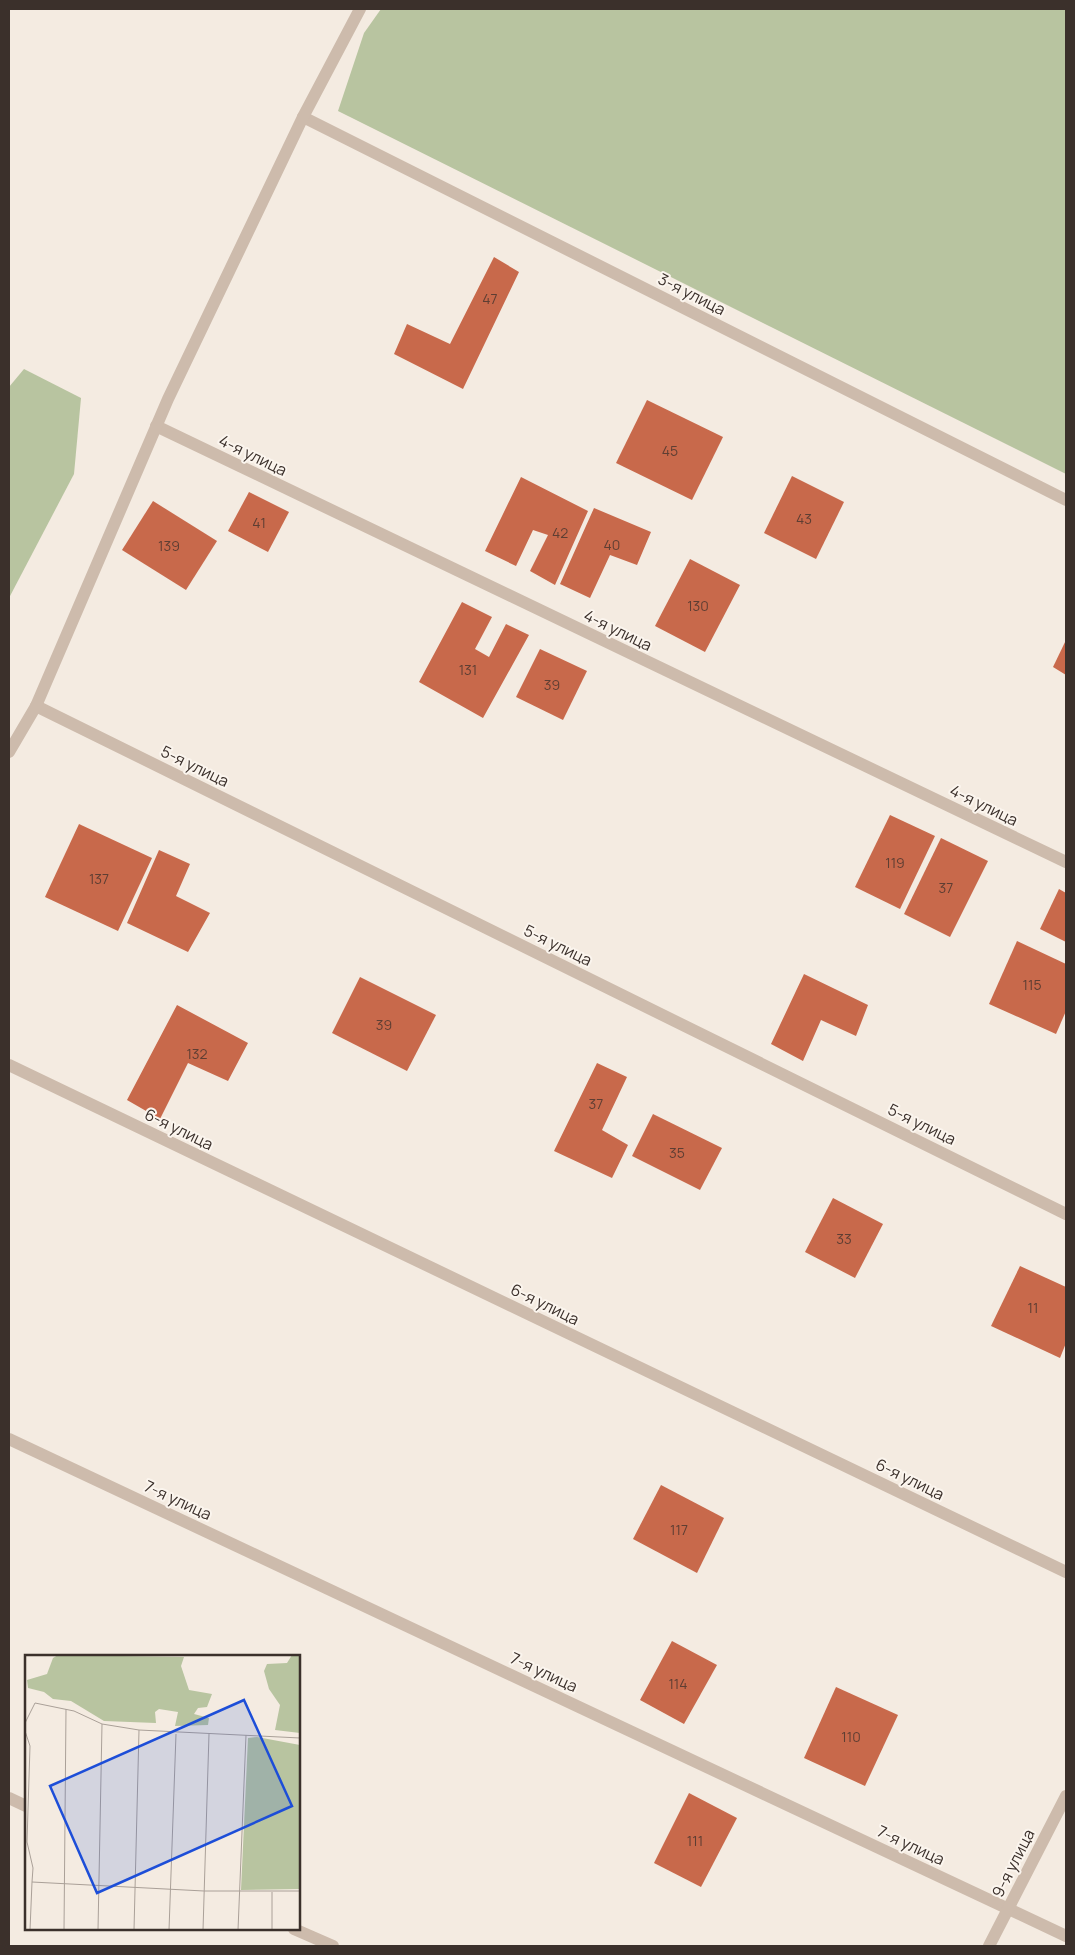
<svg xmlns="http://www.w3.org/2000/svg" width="1075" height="1955" viewBox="0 0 1075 1955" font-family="Manrope,sans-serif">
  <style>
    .green { fill: #b8c4a0 }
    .building { fill: #c8694b }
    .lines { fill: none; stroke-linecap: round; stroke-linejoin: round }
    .minor { stroke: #cdbbac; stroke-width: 12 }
    .labels { text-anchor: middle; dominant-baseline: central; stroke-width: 4; stroke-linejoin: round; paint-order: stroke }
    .number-label { font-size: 14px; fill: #5e3e33 }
    .street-label { font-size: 16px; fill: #3b302b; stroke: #fbf5ee }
    .inset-road { fill: none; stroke: #aaa098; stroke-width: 1 }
    .view { fill: #1d4ed8; fill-opacity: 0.15; stroke: #1d4ed8; stroke-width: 2.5 }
    .inset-edge { fill: none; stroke: #3b302b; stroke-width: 2.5 }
  </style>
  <rect width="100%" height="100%" fill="#f4ebe1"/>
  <!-- green -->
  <g class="green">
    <path d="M381,9h685v465l-728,-363 26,-78z"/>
    <path d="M24,369l57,29 -7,76 -65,124v-211z"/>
  </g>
  <!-- building -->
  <g class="building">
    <path d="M494,257l25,15 -56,117 -69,-35 13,-30 43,20z"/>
    <path d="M647,400l76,37 -31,63 -76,-37z"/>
    <path d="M792,476l52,26 -28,57 -52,-26z"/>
    <path d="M521,477l67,34 -33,74 -25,-14 18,-36 -15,-5 -17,36 -31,-15z"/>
    <path d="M249,492l40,20 -21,40 -40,-21z"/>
    <path d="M153,501l64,40 -31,49 -64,-40z"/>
    <path d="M594,508l57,24 -14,33 -27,-10 -20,43 -30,-14z"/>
    <path d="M690,559l50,26 -35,67 -50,-26z"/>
    <path d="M462,602l30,15 -17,32 14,8 17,-33 23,11 -46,83 -64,-36z"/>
    <path d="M1066,640v35l-13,-8z"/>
    <path d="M540,649l47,22 -24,49 -47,-23z"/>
    <path d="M890,815l45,21 -35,73 -45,-22z"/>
    <path d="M79,824l73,34 -34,73 -73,-34z"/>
    <path d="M941,838l47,23 -38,76 -46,-23z"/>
    <path d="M159,850l31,14 -14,32 34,17 -22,39 -61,-29z"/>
    <path d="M1059,889l7,4v49l-26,-13z"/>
    <path d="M1017,941l49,23v47l-10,23 -67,-30z"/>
    <path d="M804,974l64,31 -12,31 -35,-16 -18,41 -32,-17z"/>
    <path d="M360,977l76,38 -29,56 -75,-38z"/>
    <path d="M177,1005l71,38 -20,38 -40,-18 -28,56 -33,-19z"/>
    <path d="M597,1063l30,14 -25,53 26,15 -16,33 -58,-27z"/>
    <path d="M653,1114l69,34 -22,42 -68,-34z"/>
    <path d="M833,1198l50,26 -28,54 -50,-26z"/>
    <path d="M1020,1266l46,21v56l-6,15 -69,-32z"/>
    <path d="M661,1485l63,33 -27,55 -64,-34z"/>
    <path d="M672,1641l45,24 -33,59 -44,-24z"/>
    <path d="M836,1687l62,28 -33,71 -61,-28z"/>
    <path d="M689,1793l48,25 -36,69 -47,-24z"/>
  </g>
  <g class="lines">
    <!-- minor -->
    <g class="minor">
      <path d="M303,117l763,383"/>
      <path d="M156,426l910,436"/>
      <path d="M36,706l1030,508"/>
      <path d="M9,752l27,-46 132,-307 135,-282 57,-108"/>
      <path d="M9,1065l1057,507"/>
      <path d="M9,1439l1057,497"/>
      <path d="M9,1798l17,8"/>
      <path d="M294,1929l39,17"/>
      <path d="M989,1946l77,-150"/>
    </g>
  </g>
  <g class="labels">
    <!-- number labels -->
    <g class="number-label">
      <text x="490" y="298">47</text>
      <text x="670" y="450">45</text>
      <text x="804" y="518">43</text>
      <text x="259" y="522">41</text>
      <text x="560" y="532">42</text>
      <text x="612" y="544">40</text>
      <text x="169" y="545">139</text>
      <text x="698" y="605">130</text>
      <text x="468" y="669">131</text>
      <text x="552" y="684">39</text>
      <text x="895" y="862">119</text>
      <text x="99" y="878">137</text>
      <text x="946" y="887">37</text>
      <text x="1032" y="984">115</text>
      <text x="384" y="1024">39</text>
      <text x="197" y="1053">132</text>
      <text x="596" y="1103">37</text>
      <text x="677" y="1152">35</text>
      <text x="844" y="1238">33</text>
      <text x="1033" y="1307">11</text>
      <text x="679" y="1529">117</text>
      <text x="678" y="1683">114</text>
      <text x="851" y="1736">110</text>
      <text x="695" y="1840">111</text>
    </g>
    <!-- street labels -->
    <g class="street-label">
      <text transform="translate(692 294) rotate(27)">3-я улица</text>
      <text transform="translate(253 455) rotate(26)">4-я улица</text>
      <text transform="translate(618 630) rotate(26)">4-я улица</text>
      <text transform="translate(195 766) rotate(26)">5-я улица</text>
      <text transform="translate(984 805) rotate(26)">4-я улица</text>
      <text transform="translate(558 945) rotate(26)">5-я улица</text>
      <text transform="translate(922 1124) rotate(26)">5-я улица</text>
      <text transform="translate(179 1129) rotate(26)">6-я улица</text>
      <text transform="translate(545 1304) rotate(26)">6-я улица</text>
      <text transform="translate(910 1479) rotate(26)">6-я улица</text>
      <text transform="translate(178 1500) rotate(25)">7-я улица</text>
      <text transform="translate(544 1672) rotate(25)">7-я улица</text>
      <text transform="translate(911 1845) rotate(25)">7-я улица</text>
      <text transform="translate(1013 1863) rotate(-63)">9-я улица</text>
    </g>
  </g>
  <!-- overview -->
  <g transform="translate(25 1655)">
    <rect width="275" height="275" fill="#f4ebe1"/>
    <path d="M33,0l126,2 -3,9 8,24 23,4 -5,13 -9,1 -4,6 15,4 -1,7 -33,1 3,-14 -19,-3 -4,3 1,11 -52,-2 -33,-20 -18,-2 -9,-7 -16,-4 -1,-8 20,-6 6,-16zM267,0h8v78l-25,-3 5,-25 -11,-16 -5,-18 3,-7 20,-1zM232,82l43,8v144l-59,1 7,-152z" fill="#b8c4a0"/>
    <path class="inset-road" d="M0,68l10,-20 39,8 28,13 37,6 161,8M0,76l5,15 -3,96 6,26 -1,14 172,9h96M5,275l2,-48M39,275l2,-221M73,275l4,-206M109,275l5,-200M144,275l7,-196M178,275l6,-196M213,275l8,-195M247,275v-38"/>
    <path class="view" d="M219,45l48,106 -195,87 -47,-107z"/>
    <rect width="275" height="275" class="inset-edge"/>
  </g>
  <!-- border -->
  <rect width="1075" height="1955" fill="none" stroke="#3b302b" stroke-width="20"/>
</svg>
